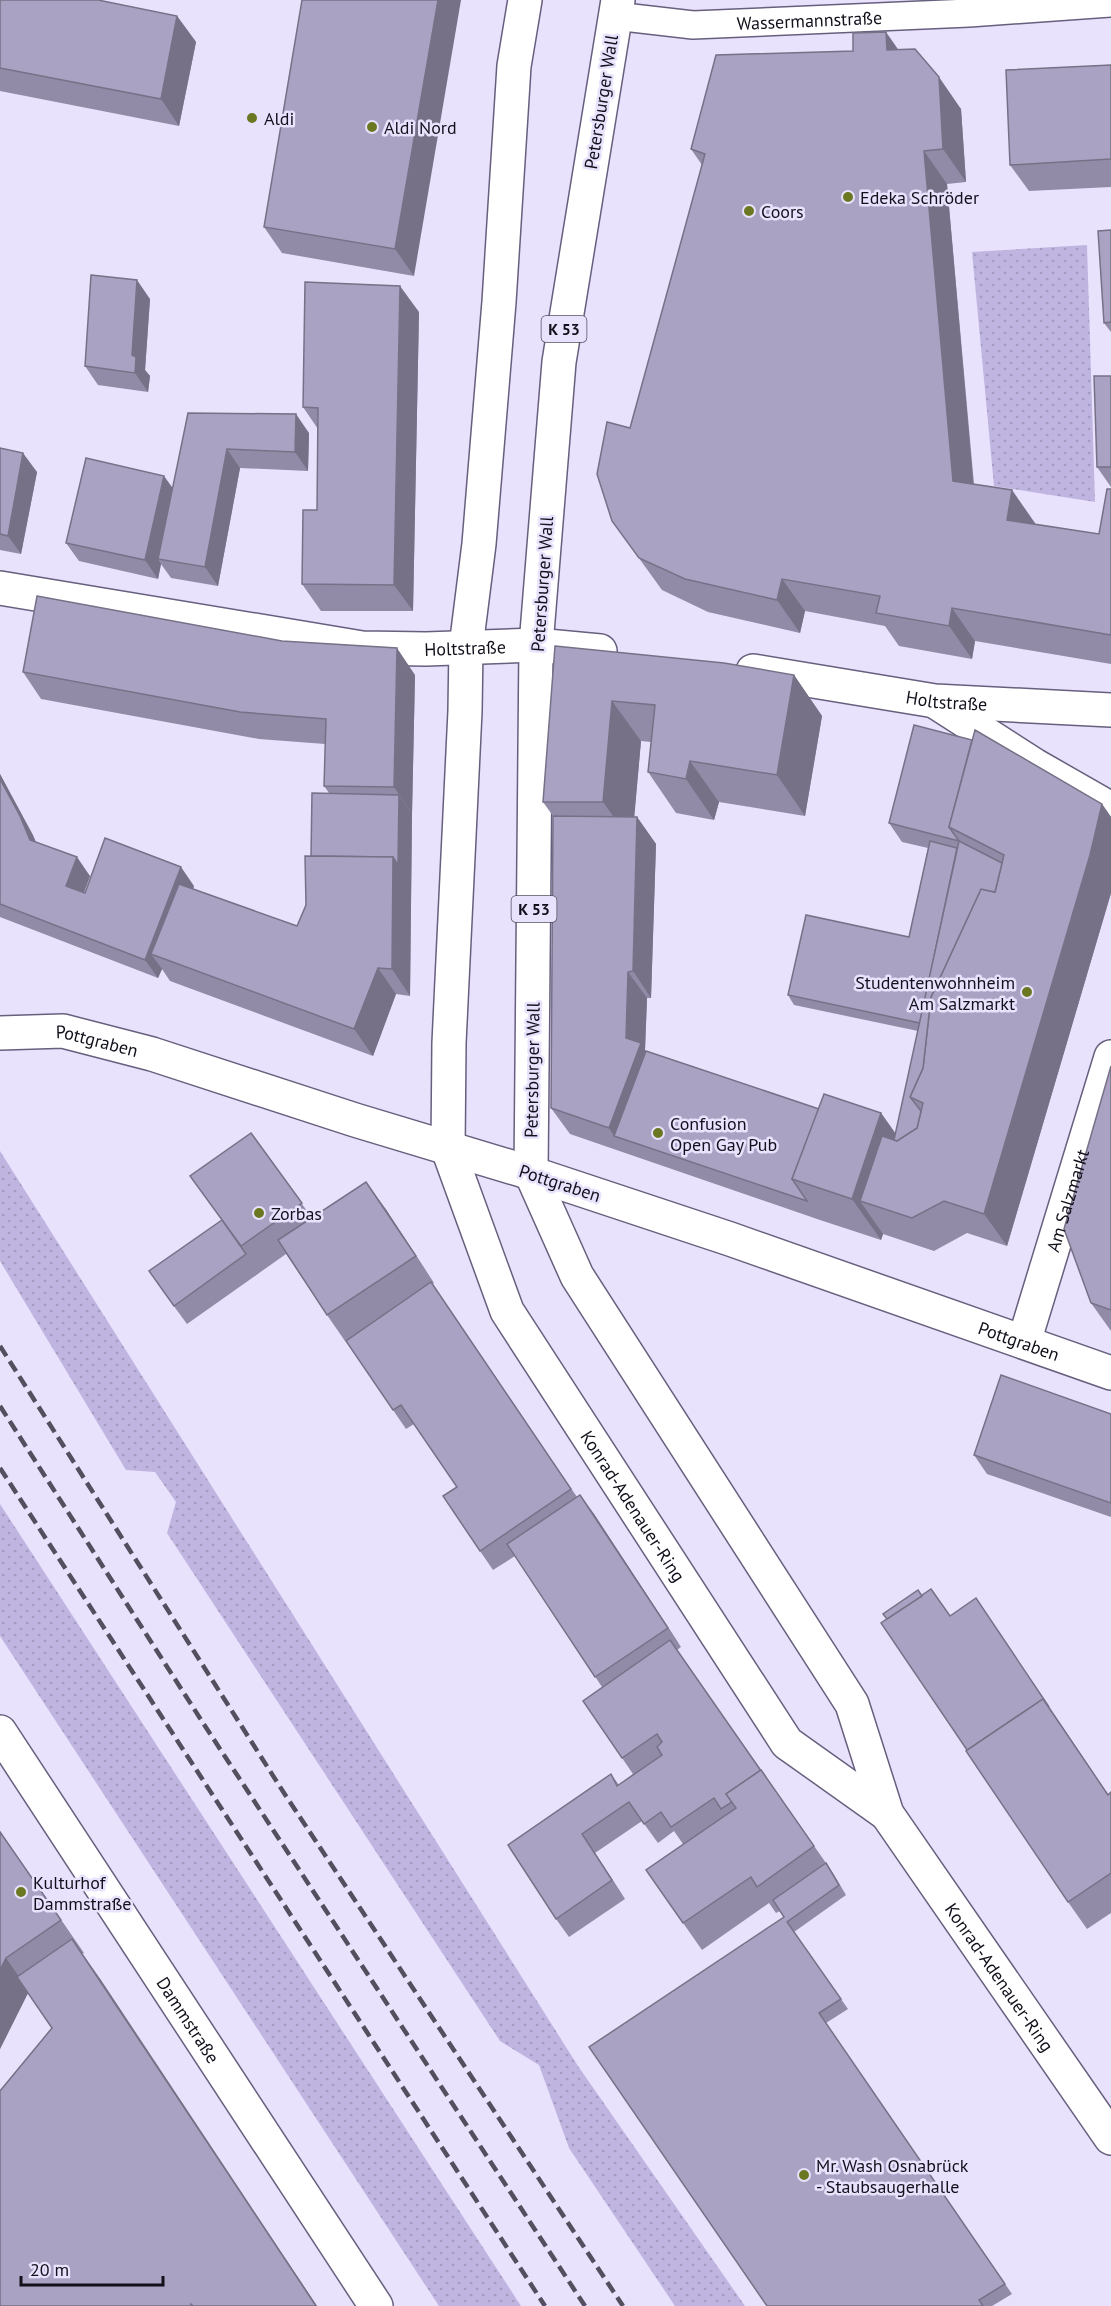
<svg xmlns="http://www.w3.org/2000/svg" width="1111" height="2306" viewBox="0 0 1111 2306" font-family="'PT Sans',sans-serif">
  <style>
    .grass { fill: url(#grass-dots) }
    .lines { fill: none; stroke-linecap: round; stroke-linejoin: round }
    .pedestrian-casing { stroke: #675f7d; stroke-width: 30 }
    .minor-casing { stroke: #675f7d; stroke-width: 36 }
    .secondary-casing { stroke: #675f7d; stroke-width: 36 }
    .primary-casing { stroke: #675f7d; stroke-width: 36 }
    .pedestrian { stroke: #fff; stroke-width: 27 }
    .minor { stroke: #fff; stroke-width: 33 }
    .secondary { stroke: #fff; stroke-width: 33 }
    .primary { stroke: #fff; stroke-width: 33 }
    .rail { stroke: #534f5f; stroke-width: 4.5; stroke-dasharray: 12 6; stroke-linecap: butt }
    .wall { fill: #928ba7 }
    .shaded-wall { fill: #777188 }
    .building { fill: #aaa2c2; stroke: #777188; stroke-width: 1.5 }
    .poi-dot { fill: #6c7722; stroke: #e8e2fd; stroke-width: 2 }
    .labels { text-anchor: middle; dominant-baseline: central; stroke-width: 5; stroke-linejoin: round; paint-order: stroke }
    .shield { fill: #e8e2fd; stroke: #534f60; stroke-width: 1.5 }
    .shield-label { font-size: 16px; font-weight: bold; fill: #13101c }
    .street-label { font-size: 18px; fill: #13101c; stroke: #e8e2fd }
    .poi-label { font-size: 18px; fill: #13101c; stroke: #e8e2fd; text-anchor: start }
  </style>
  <defs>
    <pattern id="grass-dots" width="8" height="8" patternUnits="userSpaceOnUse" patternTransform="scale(1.5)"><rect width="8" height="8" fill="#c0b5e1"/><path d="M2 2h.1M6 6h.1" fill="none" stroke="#a49bc0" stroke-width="1.8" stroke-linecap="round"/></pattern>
  </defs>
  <rect width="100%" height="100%" fill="#e8e2fd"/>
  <!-- grass -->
  <g class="grass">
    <path d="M1087,245l8,257 -101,-16 -22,-234z"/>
    <path d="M0,1151l578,915 167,240h-70l-106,-158 -30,-83 -39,-24 -333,-508 9,-31 -21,-30 -29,-2 -126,-209z"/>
    <path d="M0,1504l521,802h-82l-439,-670z"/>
  </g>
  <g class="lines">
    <!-- pedestrian casing -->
    <g class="pedestrian-casing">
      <g id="pedestrian">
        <path id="s1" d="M615,16l78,9 276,-12 142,-10"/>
      </g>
    </g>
    <!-- minor casing -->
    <g class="minor-casing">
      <g id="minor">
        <path id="s2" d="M0,588l362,60 64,1 110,-4 64,6"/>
        <path id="s3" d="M753,671l182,30 176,9"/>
        <path d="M936,702l98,63 77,44"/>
        <path id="s4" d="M531,1173l199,66 381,134"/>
        <path id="s5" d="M1024,1342l87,-285"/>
        <path id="s6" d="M0,1732l376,574"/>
      </g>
    </g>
    <!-- secondary casing -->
    <g class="secondary-casing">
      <g id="secondary">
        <path id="s7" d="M0,1033l63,-2 89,23 203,66 176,53"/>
      </g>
    </g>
    <!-- primary casing -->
    <g class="primary-casing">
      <g id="primary">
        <path id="s8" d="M525,0l-11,66 -15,236 -20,242 -13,103 -1,64 -16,332 -1,106 59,162 280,432 100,71"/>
        <path id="s9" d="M618,0l-59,362 -23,283 -5,528 46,103 275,428 35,110 224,324"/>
      </g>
    </g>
    <!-- pedestrian -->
    <use href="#pedestrian" class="pedestrian"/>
    <!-- minor -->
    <use href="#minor" class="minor"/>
    <!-- secondary -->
    <use href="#secondary" class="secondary"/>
    <!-- primary -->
    <use href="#primary" class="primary"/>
    <!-- rail -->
    <g class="rail">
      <path d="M0,1346l284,447 339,513"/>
      <path d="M0,1406l205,320 380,580"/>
      <path d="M0,1468l545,838"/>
    </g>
  </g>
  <!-- wall -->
  <g class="wall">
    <path d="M0,0l177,16 19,26 -17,84 -179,-35z"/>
    <path d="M302,0l112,276 -132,-23 -18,-26z"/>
    <path d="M899,50l62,59 5,73 -19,2 27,300 61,39v1l64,10 12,-45v175l-136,-23 -3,18 -73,-13 -14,-20 -80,-15 -5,22 -92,-21 -46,-22 -50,-69 18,-93 72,-263 -11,-16z"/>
    <path d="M1111,65v122l-82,4 -19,-26z"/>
    <path d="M1111,230v102l-7,-9z"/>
    <path d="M150,299l-5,71 5,6 -2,16 -50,-7 -13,-19z"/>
    <path d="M419,312l-6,299h-92l-19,-27 15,-74 1,-81 -15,-22z"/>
    <path d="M1111,376v111l-14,-20z"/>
    <path d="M188,413l121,20 -1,38 -68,-3 -22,118 -47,-8 -10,-14 -3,15 -79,-18 -13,-18 107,-55z"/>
    <path d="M0,448l37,24 -16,82 -21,-4z"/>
    <path d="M555,646l239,29 28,41 -17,100 -86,-14 -5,18 -38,-7 -28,-41 3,-30 -10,-1 -7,76h3l19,27 -5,154h-4l-2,52 1,1 173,58 62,4 15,21 22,-103 -124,-26 -6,-10 121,-58 19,-89 -26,-6 -13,-19 213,-19 9,13v76l-104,353 -40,-13 -33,18 -51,-17 -2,6 -61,-20 -250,-86 -19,-26 2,-292 -10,-14z"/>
    <path d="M23,672l392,3 -3,139 -2,182 -14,-2 -23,62 -203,-75 -8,-12 -4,9 -158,-61v-143l36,69 54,33 -6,17 110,-7 -1,3 104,37 9,-21 5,-49 18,-63 -5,-7 1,-42 -66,-5 -218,-40z"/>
    <path d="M1111,1066v265l-20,-28z"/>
    <path d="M251,1133l61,85 73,-10 49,75 -2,1 145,213 3,-2 14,19 87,133 -4,3 156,223 13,22 -52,37 54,77 -22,14 186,271 -20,12h-225l17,-389 -4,-6 -4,2 -7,-10 -67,47 -56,-80 37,-26 -9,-13 -16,12 -16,-22 -47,32 30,46 -56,38 -13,-18 -48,-74 103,-71 8,11 14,-11 -50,-73 19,-14 -87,-131 -22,14 -13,-19 -23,-64 -43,-63 -8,5 -60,-88h-1l-18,-26 -41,-61 -99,70 -25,-34 60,-70 -32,-44z"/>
    <path d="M1111,1414v103l-124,-43 -13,-19z"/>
    <path d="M922,1596l28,20 158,178 3,-2v121l-24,16 -19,-27 -181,-283z"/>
    <path d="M0,1831l84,122 -2,1 235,352h-317l52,-278 -24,-35 -28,56z"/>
  </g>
  <!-- shaded-wall -->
  <g class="shaded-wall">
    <path d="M438,0h23l-47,276 -19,-27z"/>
    <path d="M177,16l19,26 -17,84 -18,-27z"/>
    <path d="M886,32l23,33 -22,-15z"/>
    <path d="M939,77l22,32 5,73 -23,-33z"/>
    <path d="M924,151l23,33 29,330 -23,-33z"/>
    <path d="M137,280l13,19 -5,71 5,6 -2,16 -13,-19 -3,-18z"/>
    <path d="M400,286l19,26 -6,299 -19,-26z"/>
    <path d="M296,414l13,19 -1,38 -13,-19z"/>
    <path d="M227,449l13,19 -22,118 -13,-19z"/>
    <path d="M23,453l14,19 -16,82 -13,-18z"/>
    <path d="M164,476l13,18 -19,65 3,5 -3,15 -13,-19z"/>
    <path d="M1012,490l23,33 -5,29 -23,-32z"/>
    <path d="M782,579l23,32 -5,22 -23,-33z"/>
    <path d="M952,608l23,33 -3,18 -23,-33z"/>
    <path d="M397,648l18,27 -3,139 -18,-27z"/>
    <path d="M794,675l28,41 -17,100 -28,-41z"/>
    <path d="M612,701l29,40 -9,102 -29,-41z"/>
    <path d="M690,761l29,41 -5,18 -28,-41z"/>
    <path d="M0,774l33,61 10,24 -13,-19 -30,-61z"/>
    <path d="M399,795l13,19 -2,182 -18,-27 1,-112z"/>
    <path d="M1102,804l9,13v76l-104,353 -23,-32z"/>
    <path d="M637,817l19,27 -5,154 -18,-27z"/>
    <path d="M77,857l13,19 -11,29 -13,-19z"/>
    <path d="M181,867l13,19 -28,73 -15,-5 11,15 -4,9 -13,-18z"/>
    <path d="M378,968l18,26 -23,62 -19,-27z"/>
    <path d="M628,972l19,26 -2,52 15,20 -46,66 -5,-8 17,-90z"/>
    <path d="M881,1113l28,40 -49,48 23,33 -2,6 -29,-41z"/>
    <path d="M366,1182l19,26 49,75 -18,-27z"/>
    <path d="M580,1495l14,19 87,133 -13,-19z"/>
    <path d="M989,1617l122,182v1z"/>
    <path d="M582,1834l13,19 30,46 -13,-19z"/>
    <path d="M72,1939l29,41 216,326h-1z"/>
    <path d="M6,1958l23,33 -29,58v-79z"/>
  </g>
  <!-- building -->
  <g class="building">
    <path d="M0,0h98l79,16 -16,83 -161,-31z"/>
    <path d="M302,0h136l-43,249 -131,-22z"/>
    <path d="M886,32l1,18 28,-1 24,28 4,72 -19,2 29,330 59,9 -5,30 92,14 8,-45h4v146l-159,-27 -3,18 -73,-13 4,-17 -98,-17 -5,21 -92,-21 -46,-21 -27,-37 -15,-47 10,-52 23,6 75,-274 -14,-5 25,-94 137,-4v-18z"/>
    <path d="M1111,65v94l-101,6 -4,-95z"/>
    <path d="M1111,230v92l-7,1 -6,-92z"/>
    <path d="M91,275l46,5 -5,75 4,2 -1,16 -50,-7z"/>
    <path d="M305,282l95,4 -6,299 -92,-1 1,-74h14l1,-102 -15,-1z"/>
    <path d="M1094,376h17v91h-14z"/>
    <path d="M188,413l108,1 -1,38 -68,-3 -22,118 -47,-8z"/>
    <path d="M0,448l23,5 -15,83 -8,-2z"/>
    <path d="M86,458l78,18 -19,84 -79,-17z"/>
    <path d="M37,596l245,45 115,7 -3,139 -70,-1 2,-67 -86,-7 -217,-40z"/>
    <path d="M555,646l169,17 70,12 -17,100 -87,-14 -4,18 -38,-7 7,-67 -43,-4 -9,101h-60z"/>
    <path d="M914,725l58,15 -23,87 10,14 -70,-18z"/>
    <path d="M975,730l127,74 -12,51 -106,359 -40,-13 -32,17 -52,-17 22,-65 15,5 20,-13 6,-25 -13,-6 13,-29 8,-71 50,-108 14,3 9,-37 -55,-28z"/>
    <path d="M0,779l20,37 10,24 47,17 -11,29 19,7 20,-55 76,29 -36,93 -145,-56z"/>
    <path d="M312,793l87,2 -1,70 -5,-8 -82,-1z"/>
    <path d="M553,816l84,1 -4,154 -5,1 -2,66 15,5 -32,85 -58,-20z"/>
    <path d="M930,841l27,7 -37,175 -132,-28 18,-80 103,22z"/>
    <path d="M959,841l43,22 -7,29 -14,-3 -50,108 -8,71 -13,29 11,14 -4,17 -20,13 -3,-1z"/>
    <path d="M305,856l88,1 -1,112 -14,-1 -24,61 -203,-75 28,-70 118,42 9,-21z"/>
    <path d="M646,1051l173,58 -27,70 15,22 -193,-65z"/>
    <path d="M1111,1066v244l-20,-7 -27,-74z"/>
    <path d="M824,1094l57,19 -29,86 -60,-20z"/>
    <path d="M251,1133l51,70 -61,43 -51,-70z"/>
    <path d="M366,1182l50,74 -89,59 -49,-75z"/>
    <path d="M222,1220l24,34 -72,52 -25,-35z"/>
    <path d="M431,1282l140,207 -91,62 -37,-55 14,-9 -56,-82 -8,5 -47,-69z"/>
    <path d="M1001,1375l110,39v89l-137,-48z"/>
    <path d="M580,1495l88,133 -73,49 -88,-133z"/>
    <path d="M931,1589l19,27 26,-18 73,109 -6,-8 -76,51 -86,-127z"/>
    <path d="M918,1590l4,6 -35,23 -4,-5z"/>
    <path d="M670,1640l96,138 -5,-8 -35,24 6,8 -11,7 -7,-11 -43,29 -10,-15 -17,12 -15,-22 -47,32 30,46 -56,39 -48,-74 103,-71 6,12 45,-31 -5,-8 5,-5 -5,-8 -35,24 -39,-57z"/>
    <path d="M1043,1699l65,96 3,-3v81l-43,29 -102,-151z"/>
    <path d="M761,1770l53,76 -57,41 -6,-10 -68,46 -37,-53 90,-62 -10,-14z"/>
    <path d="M0,1832l61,88 -55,38 -6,12z"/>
    <path d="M826,1863l13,22 -52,37 54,77 -22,14 186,271 -26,16 4,6h-216l-178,-259 195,-130 -11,-17z"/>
    <path d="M72,1939l244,367h-123l-2,-2 -1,2h-190v-215l52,-63 -35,-51z"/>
  </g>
  <!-- markers -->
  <g class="poi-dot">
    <circle cx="252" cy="118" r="6"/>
    <circle cx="372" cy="127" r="6"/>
    <circle cx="848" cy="197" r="6"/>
    <circle cx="749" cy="211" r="6"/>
    <circle cx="1027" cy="992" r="6"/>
    <circle cx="658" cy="1133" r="6"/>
    <circle cx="259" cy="1213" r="6"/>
    <circle cx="21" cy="1892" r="6"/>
    <circle cx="804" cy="2175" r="6"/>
  </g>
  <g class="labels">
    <!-- shield labels -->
    <g class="shield">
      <rect x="541.5" y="316" width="45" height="26" rx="4.5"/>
      <rect x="511.5" y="896" width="45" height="26" rx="4.5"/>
    </g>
    <g class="shield-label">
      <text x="564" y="329">K 53</text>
      <text x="534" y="909">K 53</text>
    </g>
    <!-- street labels -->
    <g class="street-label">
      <text stroke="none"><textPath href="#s1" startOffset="195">Wassermannstraße</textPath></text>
      <text transform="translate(601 102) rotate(-81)">Petersburger Wall</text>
      <text transform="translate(542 584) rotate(-86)">Petersburger Wall</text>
      <text stroke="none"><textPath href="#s2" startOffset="470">Holtstraße</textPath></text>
      <text stroke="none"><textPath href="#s3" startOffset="196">Holtstraße</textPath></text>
      <text stroke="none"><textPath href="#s7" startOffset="98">Pottgraben</textPath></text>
      <text transform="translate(532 1070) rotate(-89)">Petersburger Wall</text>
      <text transform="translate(560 1183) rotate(18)">Pottgraben</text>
      <text stroke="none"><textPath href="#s5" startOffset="148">Am Salzmarkt</textPath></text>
      <text stroke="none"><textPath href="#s4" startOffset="516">Pottgraben</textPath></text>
      <text stroke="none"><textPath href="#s8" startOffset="1557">Konrad-Adenauer-Ring</textPath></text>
      <text stroke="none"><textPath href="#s9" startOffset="2114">Konrad-Adenauer-Ring</textPath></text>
      <text stroke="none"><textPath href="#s6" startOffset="344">Dammstraße</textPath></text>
    </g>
    <!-- poi labels -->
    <g class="poi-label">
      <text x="264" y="118">Aldi</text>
      <text x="384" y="127">Aldi Nord</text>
      <text x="860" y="197">Edeka Schröder</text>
      <text x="761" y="211">Coors</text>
      <text x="1015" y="982" text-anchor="end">Studentenwohnheim<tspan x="1015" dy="21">Am Salzmarkt</tspan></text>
      <text x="670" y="1123">Confusion<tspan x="670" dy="21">Open Gay Pub</tspan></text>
      <text x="271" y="1213">Zorbas</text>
      <text x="33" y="1882">Kulturhof<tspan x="33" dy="21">Dammstraße</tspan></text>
      <text x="816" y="2165">Mr. Wash Osnabrück<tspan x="816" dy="21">- Staubsaugerhalle</tspan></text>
    </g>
  </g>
  <!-- scale -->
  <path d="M21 2276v9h142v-9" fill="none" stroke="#13101c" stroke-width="3"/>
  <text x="30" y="2276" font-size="18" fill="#13101c" stroke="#e8e2fd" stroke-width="4.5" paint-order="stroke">20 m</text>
</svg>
